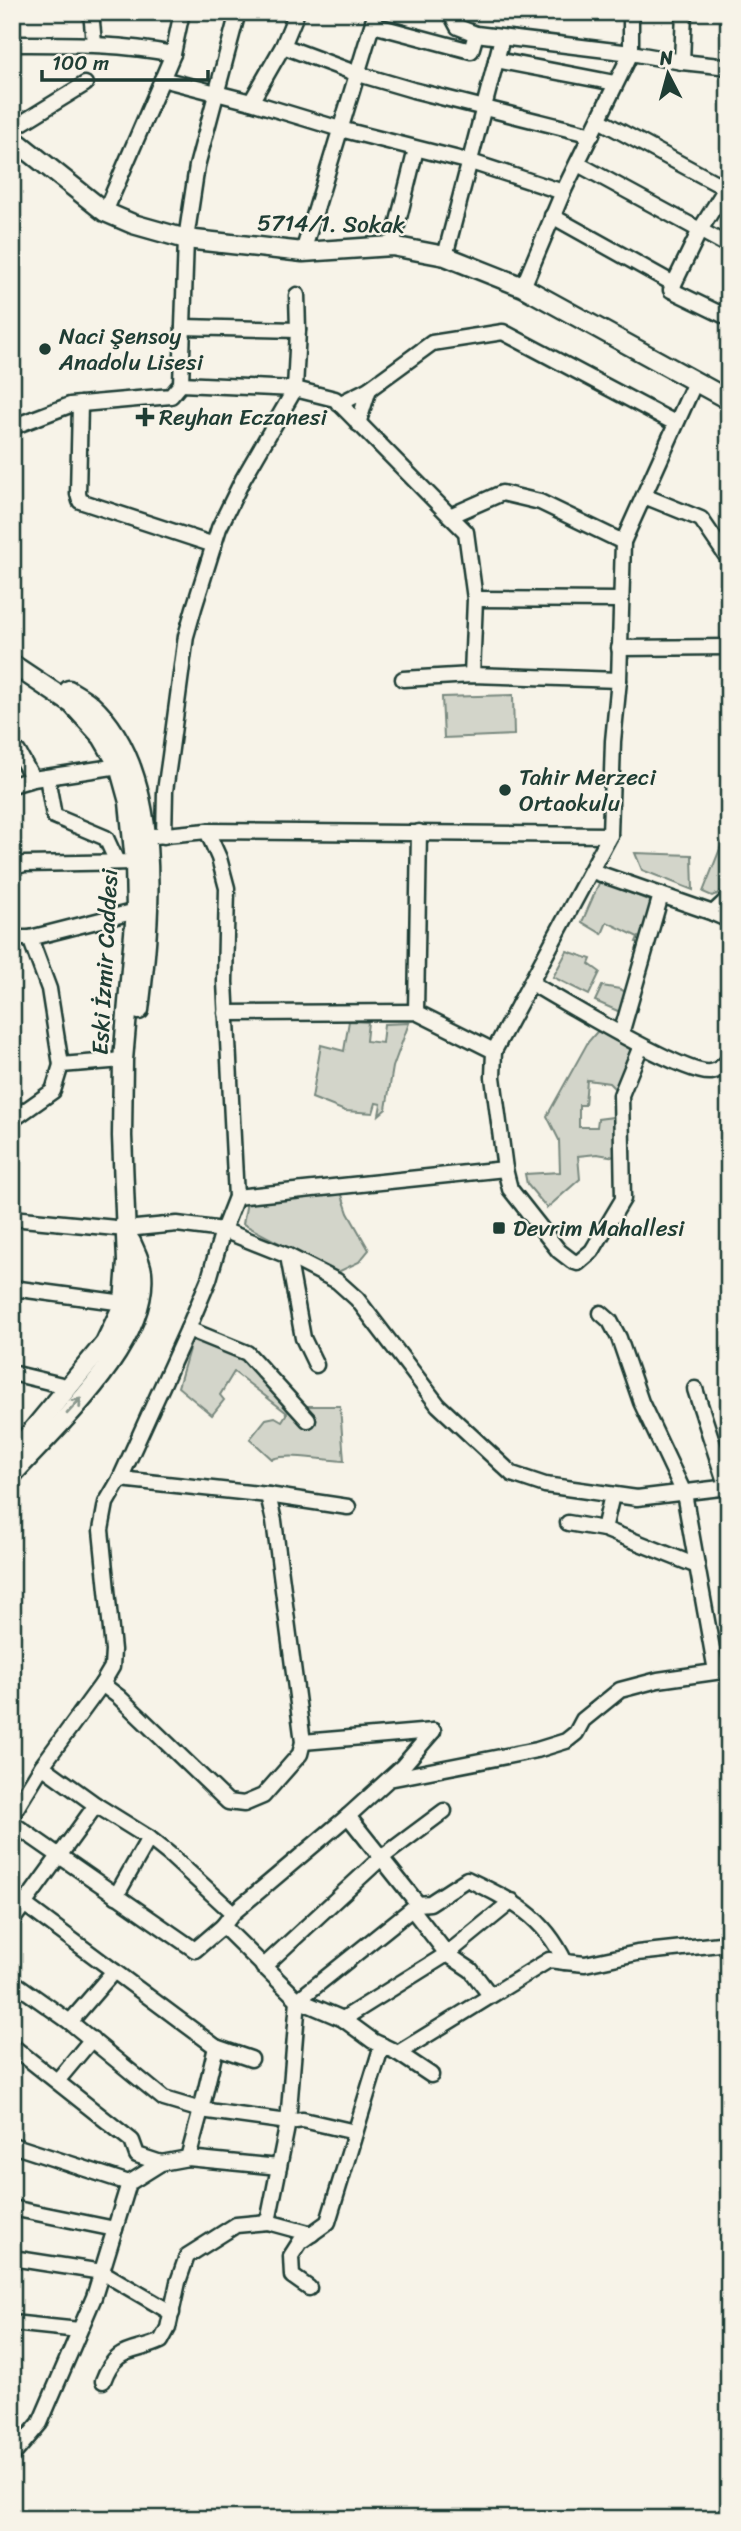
<svg xmlns="http://www.w3.org/2000/svg" width="741" height="2531" viewBox="0 0 741 2531" font-family="Sriracha,sans-serif">
  <style>
    .green { fill: #d3d5ca; stroke: #79897f; stroke-width: 2 }
    .lines { fill: none; stroke-linecap: round; stroke-linejoin: round }
    .minor-casing { stroke: #1f3d34; stroke-width: 19 }
    .major-casing { stroke: #1f3d34; stroke-width: 23 }
    .minor { stroke: #f7f3e8; stroke-width: 14 }
    .major { stroke: #f7f3e8; stroke-width: 18 }
    .oneway { stroke: #8b988e }
    .poi-dot { fill: #1f3d34; stroke: #f7f3e8; stroke-width: 2.5 }
    .labels { text-anchor: middle; dominant-baseline: central; stroke-width: 5; stroke-linejoin: round; paint-order: stroke }
    .street-label { font-size: 23px; fill: #1f3d34; stroke: #f7f3e8 }
    .poi-label { font-size: 23px; fill: #1f3d34; stroke: #f7f3e8; text-anchor: start }
  </style>
  <rect width="100%" height="100%" fill="#f7f3e8"/>
  <filter id="ink" filterUnits="userSpaceOnUse"><feTurbulence type="fractalNoise" baseFrequency=".0143" numOctaves="2"/><feDisplacementMap in="SourceGraphic" scale="14" xChannelSelector="R" yChannelSelector="G"/><feConvolveMatrix kernelMatrix="1 2 1 2 8 2 1 2 1" color-interpolation-filters="sRGB"/></filter>
  <g filter="url(#ink)">
    <!-- green -->
    <g class="green">
      <path d="M513,695l1,40 -70,3 -2,-41z"/>
      <path d="M729,774v115l-17,7 -9,-4 24,-61z"/>
      <path d="M635,853l57,2 1,35 -51,-20z"/>
      <path d="M600,881l53,21 -6,42 -11,-2 2,-5 -31,-15 -5,12 -20,-12z"/>
      <path d="M567,951l24,8 -2,5 11,8 -11,23 -36,-18z"/>
      <path d="M602,986l18,3 12,6 -5,20 -32,-14z"/>
      <path d="M349,1021l19,1 -2,19 16,2 2,-19 25,-1 -16,44 -7,42 -7,6 2,-11 -5,-1 -3,10 -28,-2 -33,-13 9,-53 23,6z"/>
      <path d="M601,1027l40,19 -20,49 -12,-12 -22,-3 -2,25h-6v22h18l1,-8 23,-3 1,42 -25,-4 -19,2 2,23 -33,29 -20,-24 -2,-10 35,-2 -1,-32 -12,-24 41,-74z"/>
      <path d="M339,1186l9,27 21,37 -10,12 -23,11 -93,-49 5,-28z"/>
      <path d="M194,1332l53,21 61,65 -1,-12h33l4,55c-22,-1 -53,-8 -72,-2l-22,-20 16,-20 9,-2 7,4 5,-8 -53,-41 -14,23 4,5 -12,15 -34,-28z"/>
    </g>
    <g class="lines">
      <!-- minor casing -->
      <g class="minor-casing">
        <g id="minor">
          <path d="M91,12l3,31"/>
          <path d="M450,12l8,15 18,7 155,19 51,9"/>
          <path d="M684,12l-2,50 47,5"/>
          <path d="M373,25l98,26 5,-17"/>
          <path d="M12,44c55,0 108,-1 161,10"/>
          <path d="M283,46l72,27 58,17 179,45"/>
          <path d="M496,60l119,23"/>
          <path d="M162,79l89,23 89,27 131,33 92,30"/>
          <path d="M251,102l32,-56 14,-34"/>
          <path d="M599,120l130,70"/>
          <path d="M12,129l73,-45"/>
          <path d="M578,164l151,82"/>
          <path d="M726,188l-26,42 -29,60 58,28"/>
          <path d="M105,212l68,-158 9,-42"/>
          <path d="M552,216l122,68"/>
          <path d="M392,246l24,-97"/>
          <path d="M303,252l73,-240"/>
          <path d="M445,256l57,-218"/>
          <path d="M523,287l40,-95 68,-139v-41"/>
          <path d="M183,327l115,3"/>
          <path d="M181,384l114,5 3,-59 -1,-35"/>
          <path d="M80,404l-2,90 2,7 134,44"/>
          <path d="M339,404l30,-15 63,-46 71,-11 172,91"/>
          <path d="M358,424l11,-35"/>
          <path d="M12,427l58,-22 101,-9 10,-12 5,-145 11,-73 41,-154"/>
          <path d="M644,496l57,23 28,41"/>
          <path d="M450,516l16,16 9,67 -3,76"/>
          <path d="M475,599l146,1"/>
          <path d="M619,648l110,-1"/>
          <path d="M403,679l69,-4 147,5"/>
          <path d="M12,748l6,4 15,27"/>
          <path d="M47,777l7,39 52,22 11,24"/>
          <path d="M12,785l21,-6 86,-13"/>
          <path d="M155,836l52,-5 403,4"/>
          <path d="M164,836l1,-45 5,-35 16,-120 8,-28 25,-80 24,-49 52,-90 40,10 115,117 52,-23 38,9 83,40"/>
          <path d="M12,868l12,-4 111,-2"/>
          <path d="M592,871l121,42"/>
          <path d="M729,898l-16,15 16,7"/>
          <path d="M12,938h18l114,-29"/>
          <path d="M30,938l19,51 12,76"/>
          <path d="M531,983c30,17 154,93 180,89 8,-1 13,-7 18,-12"/>
          <path d="M416,1012l3,-180"/>
          <path d="M226,1013l190,-1 78,39 -1,26 12,92 5,20 49,62 13,10 6,2 14,-12 31,-52 -2,-104 20,-49"/>
          <path d="M621,1034l40,-139"/>
          <path d="M494,1051l116,-216 3,-94 6,-61 4,-138 72,-160"/>
          <path d="M12,1120l41,-29 8,-26 62,-5"/>
          <path d="M236,1197l269,-28"/>
          <path d="M12,1218l114,11 51,-5 46,6 65,26 49,25 20,18 81,106 74,69 33,11 92,13 92,-11"/>
          <path d="M288,1256l15,82 13,27"/>
          <path d="M12,1288l112,15"/>
          <path d="M601,1313l9,8 9,17 22,64 43,91 32,178"/>
          <path d="M188,1329l59,24 61,67"/>
          <path d="M12,1373l58,14"/>
          <path d="M695,1389l34,105"/>
          <path d="M120,1479l148,16 80,12"/>
          <path d="M568,1523l36,6 93,37"/>
          <path d="M604,1529l8,-34"/>
          <path d="M102,1684l17,13 109,105 16,2 19,-8 37,-42 3,-12 -29,-221 -6,-26"/>
          <path d="M303,1742l130,-11"/>
          <path d="M42,1766l54,39 53,33 20,16 64,59 -10,13 75,74 45,19 30,22 25,12 33,22"/>
          <path d="M389,1779l148,-29 29,-9 10,-8 7,-13 37,-30 38,-10 71,-10"/>
          <path d="M12,1815l30,-49 60,-82 10,-17 1,-17 -12,-120 5,-27 14,-24 68,-150 21,-50 14,-49 13,-33 -11,-215 2,-94 -8,-30 -12,-27"/>
          <path d="M348,1816l70,88"/>
          <path d="M12,1823l183,127 28,-24"/>
          <path d="M12,1895l204,152 35,12"/>
          <path d="M116,1896l33,-58"/>
          <path d="M412,1909l35,45 24,16 19,25"/>
          <path d="M233,1913l115,-97 54,-49 31,-36"/>
          <path d="M12,1921l84,-116"/>
          <path d="M263,1967l118,-109 63,-47"/>
          <path d="M12,1981l58,41 94,77 37,11 -13,48"/>
          <path d="M343,2019l104,-65 65,-53"/>
          <path d="M70,2022l44,-51"/>
          <path d="M12,2046l120,95 5,14 24,8"/>
          <path d="M216,2047l-15,63 87,12 15,-2 52,12"/>
          <path d="M398,2053l151,-93 16,2"/>
          <path d="M57,2081l35,-42"/>
          <path d="M12,2145l117,38 32,-20 27,-5 91,9 9,-45 10,-122 120,-96 12,-1 37,-24c44,21 76,36 98,83l20,2 52,-11 92,-10"/>
          <path d="M279,2167l-11,55 44,12"/>
          <path d="M12,2208l103,21"/>
          <path d="M12,2258l90,14 70,41"/>
          <path d="M309,2288l-17,-12 -1,-20 9,-14 28,-20 54,-177"/>
          <path d="M12,2323l67,7"/>
          <path d="M103,2381c13,-36 31,-27 58,-40l7,-13 10,-46 9,-26 49,-31 32,-3"/>
          <path d="M12,2456l28,-33 54,-126 35,-114"/>
        </g>
      </g>
      <!-- major casing -->
      <g class="major-casing">
        <g id="major">
          <path d="M12,138l93,74 28,12 53,15 117,13 89,-6 53,10 78,31 206,113"/>
          <path d="M12,664l60,40 30,33 17,29 10,36 6,60 1,49 -13,149 -1,76 5,126 -3,41 -19,40 -93,112"/>
          <path d="M69,690c7,5 16,9 22,15 75,68 59,215 48,305"/>
          <path d="M12,1475c45,-50 137,-131 130,-203 -1,-10 -7,-21 -11,-30"/>
        </g>
      </g>
      <!-- minor -->
      <use href="#minor" class="minor"/>
      <!-- major -->
      <use href="#major" class="major"/>
    </g>
    <!-- one-way arrows -->
    <defs><path id="oneway-shaft" d="M-6 0H5M1.5-3L5.5 0L1.5 3" fill="none" stroke-width="1.6" stroke-linecap="round" stroke-linejoin="round" transform="scale(1.75)"/></defs>
    <use class="oneway" href="#oneway-shaft" transform="translate(74 1406) rotate(-48)"/>
  </g>
  <!-- markers -->
  <g class="poi-dot">
    <circle cx="45" cy="349" r="7"/>
    <path d="M141.5 406.5h7v7h7v7h-7v7h-7v-7h-7v-7h7z"/>
    <circle cx="505" cy="790" r="7"/>
    <rect x="492" y="1221" width="14" height="14" rx="3.5"/>
  </g>
  <g class="labels">
    <!-- street labels -->
    <g class="street-label">
      <text transform="translate(331 224) rotate(1)">5714/1. Sokak</text>
      <text transform="translate(105 962) rotate(-87)">Eski İzmir Caddesi</text>
    </g>
    <!-- poi labels -->
    <g class="poi-label">
      <text x="59" y="336">Naci Şensoy<tspan x="59" dy="26">Anadolu Lisesi</tspan></text>
      <text x="159" y="417">Reyhan Eczanesi</text>
      <text x="519" y="777">Tahir Merzeci<tspan x="519" dy="26">Ortaokulu</tspan></text>
      <text x="513" y="1228">Devrim Mahallesi</text>
    </g>
  </g>
  <!-- margin -->
  <rect width="741" height="2531" fill="none" stroke="#f7f3e8" stroke-width="42"/>
  <rect x="21" y="21" width="699" height="2489" fill="none" stroke="#1f3d34" stroke-width="2.5" filter="url(#ink)"/>
  <!-- north arrow -->
  <g transform="translate(668 74) rotate(354)" stroke="#f7f3e8" stroke-width="5" paint-order="stroke">
  <path d="M0-5L12 26L0 18L-12 26Z" fill="#1f3d34"/>
  <text y="-10" font-size="19" font-weight="bold" text-anchor="middle" fill="#1f3d34">N</text>
  </g>
  <!-- scale -->
  <path d="M42 70v10h166v-10" fill="none" stroke="#1f3d34" stroke-width="3.5"/>
  <text x="52" y="70" font-size="21" fill="#1f3d34" stroke="#f7f3e8" stroke-width="5" paint-order="stroke">100 m</text>
</svg>
